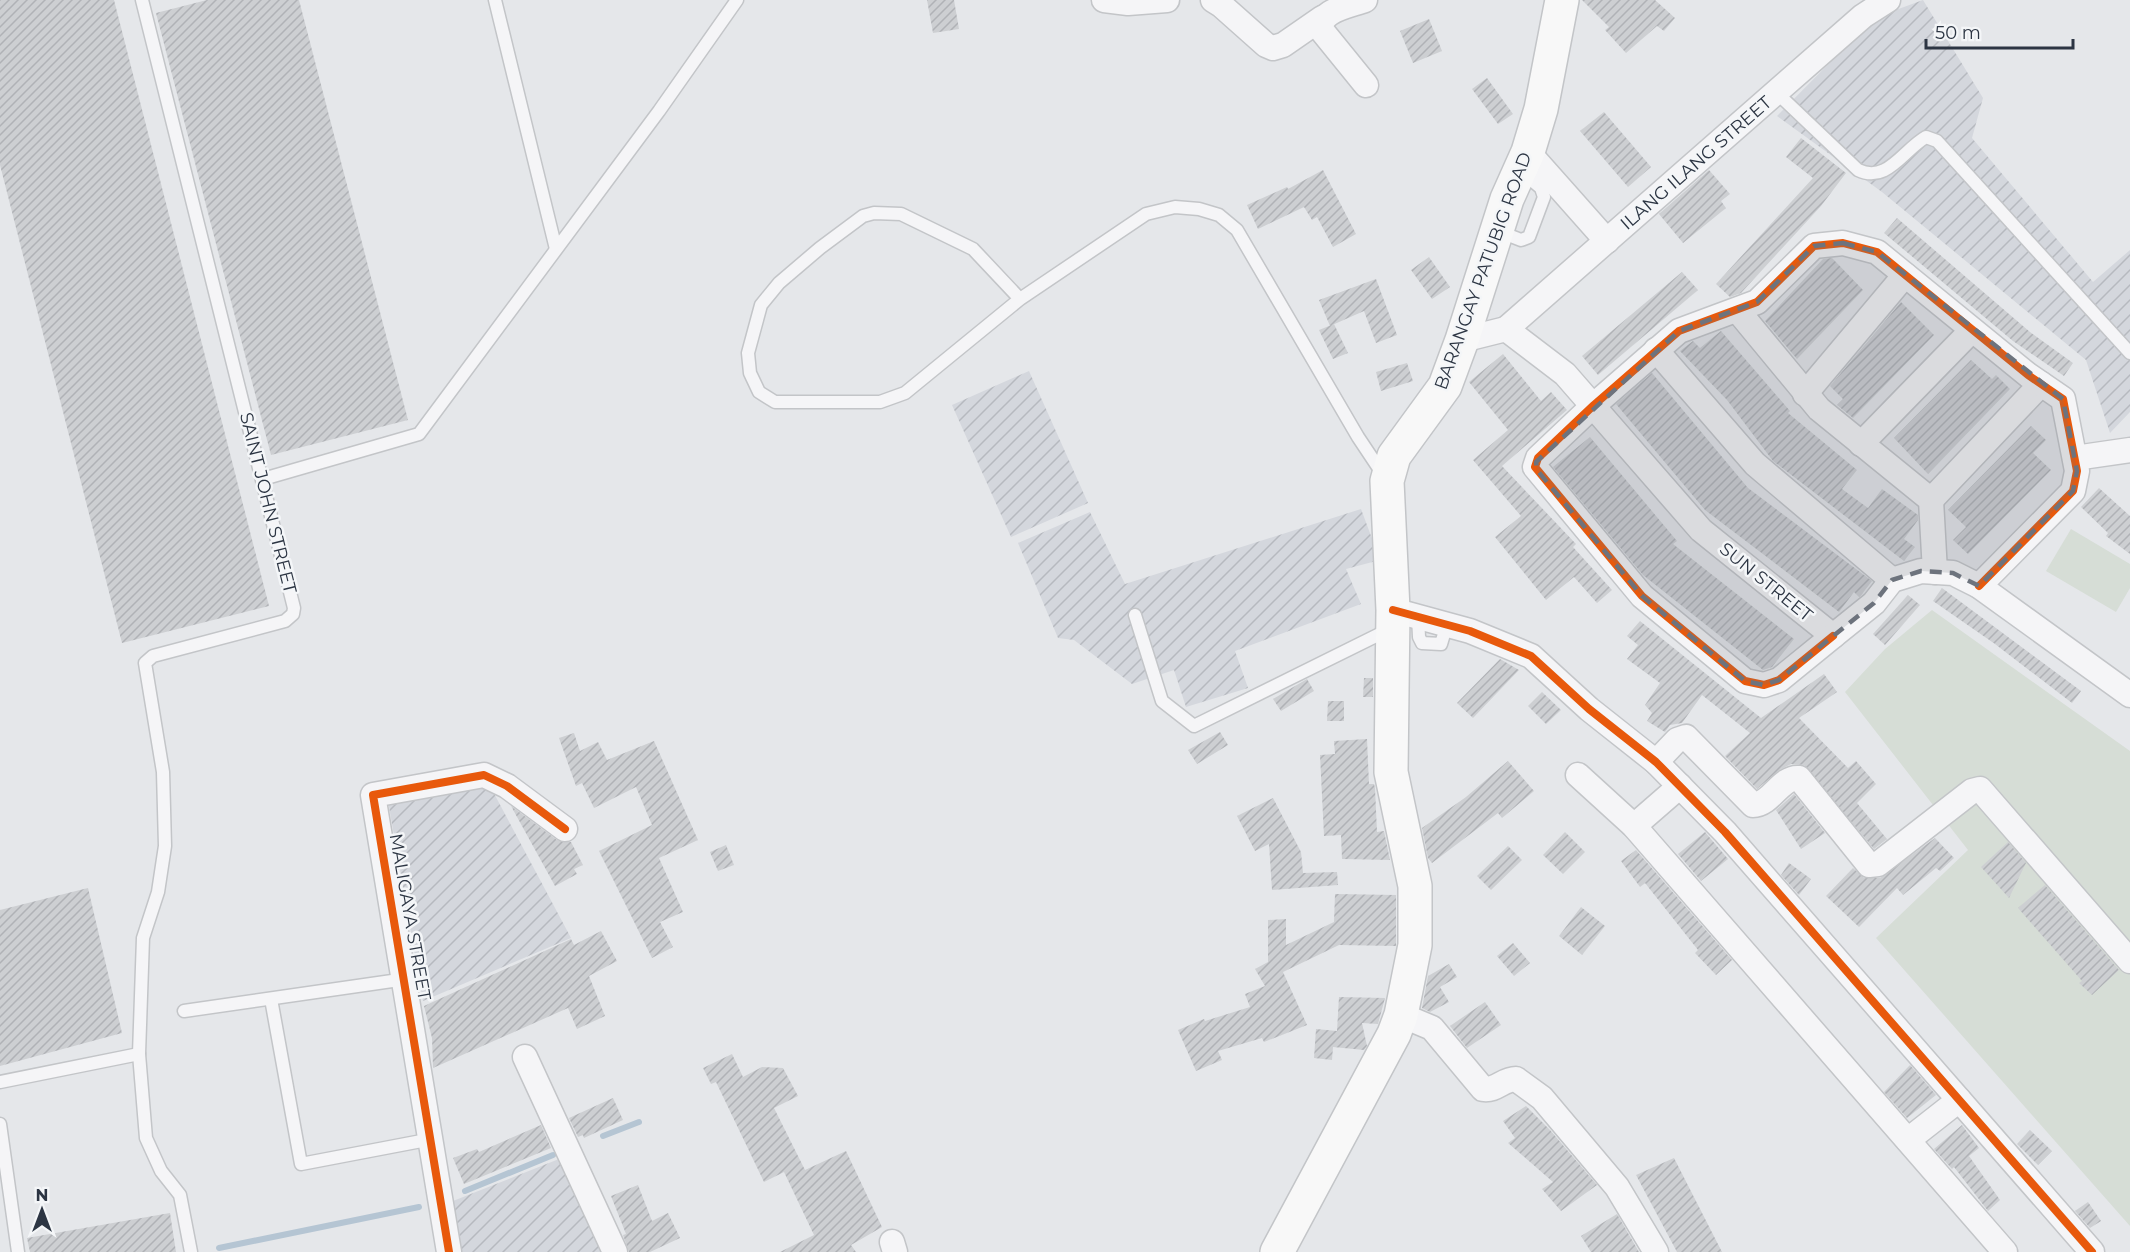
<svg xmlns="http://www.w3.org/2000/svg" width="2130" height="1252" viewBox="0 0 2130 1252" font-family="Montserrat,sans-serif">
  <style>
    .industrial { fill: url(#industrial-furrows) }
    .green { fill: #d6ddd6 }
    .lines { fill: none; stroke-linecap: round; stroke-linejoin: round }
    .stream { stroke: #b5c5d3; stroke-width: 6 }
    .building { fill: url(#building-hatch) }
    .service-casing { stroke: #c3c5c8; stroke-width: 15 }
    .minor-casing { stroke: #c3c5c8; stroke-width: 27 }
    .secondary-casing { stroke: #c3c5c8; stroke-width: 36 }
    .service { stroke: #f5f5f7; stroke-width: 12 }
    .minor { stroke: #f5f5f7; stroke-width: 24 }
    .secondary { stroke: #f8f8f8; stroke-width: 33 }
    .cycleway-casing { stroke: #f4f6f8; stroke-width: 11 }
    .cycleway { stroke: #e8590c; stroke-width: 8 }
    .marked { fill: #6d737d; fill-opacity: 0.2; stroke: #6d737d; stroke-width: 4.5; stroke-dasharray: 12 8; stroke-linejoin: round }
    .labels { text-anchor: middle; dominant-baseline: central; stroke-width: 5; stroke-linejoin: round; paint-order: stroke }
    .street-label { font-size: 18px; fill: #2c3543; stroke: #f4f6f8 }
  </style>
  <defs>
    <pattern id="industrial-furrows" width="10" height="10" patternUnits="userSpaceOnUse" patternTransform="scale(1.5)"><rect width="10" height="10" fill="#d4d7dd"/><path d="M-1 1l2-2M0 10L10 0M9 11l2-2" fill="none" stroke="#b6b9bf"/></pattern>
    <pattern id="building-hatch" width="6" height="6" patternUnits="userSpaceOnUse" patternTransform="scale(1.5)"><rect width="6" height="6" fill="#cdcfd2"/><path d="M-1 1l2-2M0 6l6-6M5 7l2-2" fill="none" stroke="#b0b2b6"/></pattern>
  </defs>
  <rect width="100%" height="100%" fill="#e5e7ea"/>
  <!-- industrial -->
  <g class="industrial">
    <path d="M1923,0l60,98 -11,40 121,144 37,-32v162l-20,21 -24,-73 -204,-168 -105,-76 97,-98z"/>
    <path d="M1029,371l59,132 -77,34 -59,-132z"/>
    <path d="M1361,509l19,51 -34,9 15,35 -126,47 13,37 -62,19 -12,-37 -42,14 -58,-44 -16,-2 -40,-95 72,-31 35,72z"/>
    <path d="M489,784l82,154 -148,63 -35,-200z"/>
    <path d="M564,1157l40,95h-144l-7,-51z"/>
  </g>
  <!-- green -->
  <g class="green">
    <path d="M2071,529l59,35v24l-14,24 -70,-41z"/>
    <path d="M1932,610l198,141v475l-254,-288 92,-88 -123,-158 40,-43z"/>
  </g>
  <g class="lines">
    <!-- stream -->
    <g class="stream">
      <path d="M603,1136l36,-14"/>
      <path d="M465,1191l88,-36"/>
      <path d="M219,1248l200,-41"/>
    </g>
  </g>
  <!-- building -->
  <g class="building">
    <path d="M0,0h114l155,606 -147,37 -122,-478z"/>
    <path d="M207,0h92l109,420 -137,35 -115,-442z"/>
    <path d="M927,0h27l5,29 -26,4z"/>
    <path d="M1582,0h73l20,18 -11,13 -7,-5 -31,27 -21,-23 4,-3z"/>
    <path d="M1429,19l13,32 -29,12 -13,-32z"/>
    <path d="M1487,78l26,36 -15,10 -26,-35z"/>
    <path d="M1604,112l47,55 -23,20 -48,-56z"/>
    <path d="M1801,138l45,35 -25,33 -80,87 -11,4 -14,-13 97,-106 -27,-21z"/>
    <path d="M1323,170l33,64 -23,13 -16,-30 -5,3 -8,-13 -46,22 -11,-24 40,-18 1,2z"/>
    <path d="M1709,170l21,24 -9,7 5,7 -43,35 -24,-29z"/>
    <path d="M1897,218l133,114 43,31 -9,13 -51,-35 -129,-108z"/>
    <path d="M1429,257l21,30 -18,12 -21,-29z"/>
    <path d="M1832,258l31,32 -66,69 -32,-38 58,-62z"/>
    <path d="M1682,272l16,18 -100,85 -16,-19z"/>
    <path d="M1376,279l21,56 -21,8 -12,-32 -34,15 -11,-26z"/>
    <path d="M1901,302l33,33 -81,83 -16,-13 6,-6 -13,-13z"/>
    <path d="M1334,324l14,29 -15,6 -14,-29z"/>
    <path d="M1721,331l69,80 -2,2 69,57 -15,19 26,19 14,-19 36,26v5l-14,19 11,8 -11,14 -131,-100 -46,-61 -47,-49 13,-10 7,7z"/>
    <path d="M1503,354l38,47 10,-9 16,18 -65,56 74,78 -3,3 39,43 -15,13 -23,-26 -28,23 -51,-63 26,-21 -48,-56 35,-30 -39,-48z"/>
    <path d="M1971,360l21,19 4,-4 14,14 -82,85 -34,-36z"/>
    <path d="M1407,363l6,18 -32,10 -5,-19z"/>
    <path d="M1652,373l96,115 124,93 -10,13 -3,3 -5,-5 -15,20 -134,-102 -89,-106z"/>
    <path d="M2031,426l15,14 -13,13 18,17 -83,84 -15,-14 13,-13 -18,-17z"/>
    <path d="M1590,437l87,104 -4,3 121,95 -22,28 -9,3 -120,-95 -90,-108z"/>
    <path d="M2099,488l31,28v38l-24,-18 2,-3 -27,-26z"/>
    <path d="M1942,588l139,103 -9,12 -77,-59 -62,-43z"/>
    <path d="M1908,595l12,10 -35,40 -12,-11z"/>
    <path d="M1640,621l121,97 63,-44 13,18 -38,26 49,50 8,-7 20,23 -19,19 30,36 -13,10 -70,-84 -13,-1 -10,5 -24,20 -32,-33 25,-23 -48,-38 -20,28 -12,2 -5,7 -18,-11 5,-8 -7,-8 15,-22 -33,-24 11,-14 -11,-9z"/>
    <path d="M1500,659l19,11 -46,48 -16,-15z"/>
    <path d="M1364,678h9v19h-10z"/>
    <path d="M1307,679l7,12 -33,20 -8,-12z"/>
    <path d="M1542,692l19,18 -15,14 -18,-18z"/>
    <path d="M1328,701h16v20h-17z"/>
    <path d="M1220,732l8,13 -31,19 -9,-14z"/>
    <path d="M574,733l6,18 18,-9 9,18 47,-19 44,99 -39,18 24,54 -23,10 13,25 -21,11 -53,-107 53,-26 -16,-38 -42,21 -12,-25 -6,3 -17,-48z"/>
    <path d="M1367,739l2,45h5l1,4 2,44 7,-1 6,29 -48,-1 -1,-24 -17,1 -4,-81 15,-1 -1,-13z"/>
    <path d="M1508,761l26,30 -32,27 -4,-5 -66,50 -4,-5 -6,-30 44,-31z"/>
    <path d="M1794,794l31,39 -24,16 -25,-39z"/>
    <path d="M1273,798l28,54 2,21 34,-1 1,13 -66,5 -3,-46 -14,7 -18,-35z"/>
    <path d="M511,806l46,34 14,2 12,23 -9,4 3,5 -22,12z"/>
    <path d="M1565,832l20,20 -22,22 -20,-19z"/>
    <path d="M1705,832l23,27 -27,22 -23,-27z"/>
    <path d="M1935,838l19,20 -14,13 -4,-3 -33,27 -6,-7 -38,39 -33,-31 27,-28 11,10h16z"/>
    <path d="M2008,842l18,21 -17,35 -28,-31z"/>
    <path d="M726,845l8,20 -16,6 -8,-19z"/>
    <path d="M1508,846l14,14 -31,30 -14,-14z"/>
    <path d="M1636,850l96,110 -16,15 -21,-22 3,-3 -53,-67 -5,4 -19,-26z"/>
    <path d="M1789,863l22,16 -12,16 -18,-20z"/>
    <path d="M2045,885l74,85 -27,25 -13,-12 3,-2 -64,-73z"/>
    <path d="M88,888l34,145 -122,33v-156z"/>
    <path d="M1335,894l61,1v51l-57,-1 -56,27 24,53 -43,17 -2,-4 -44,13 4,9 -26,11 -18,-41 26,-11 1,2 45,-14 -5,-13 20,-8 -10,-17 13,-7v-42l18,-1v26l48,-23z"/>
    <path d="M1581,907l24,19 -23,29 -23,-19z"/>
    <path d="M601,931l16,30 -28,15 16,40 -28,13 -9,-21 -135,60 -1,-30 -8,-32 147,-67 3,6z"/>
    <path d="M1513,943l17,20 -16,13 -17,-20z"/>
    <path d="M1449,964l8,13 -17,10 9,15 -19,10 -8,-4 6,-32z"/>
    <path d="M1339,997l46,1 -7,26 -16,-1 5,23 -3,4 -31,-3 -1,13 -18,-2 2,-29 21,2z"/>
    <path d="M1485,1002l16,23 -34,23 -17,-22z"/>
    <path d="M732,1054l11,23 19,-10 21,1 15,28 -24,12 31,62 41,-19 36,76 -31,18 5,7h-76l34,-17 -30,-63 -20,10 -48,-100 -5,2 -8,-16z"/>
    <path d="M1910,1065l26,30 -29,23 -23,-26z"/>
    <path d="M613,1098l10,22 -39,18 -1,-3 -5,2 -9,-19z"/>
    <path d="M1526,1106l24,24 47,55 -36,26 -19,-22 11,-7 -45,-39 7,-5 -12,-17z"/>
    <path d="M541,1125l10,23 -87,36 -11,-26 24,-9 2,3z"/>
    <path d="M1962,1125l17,23 -10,8 31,44 -12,11 -34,-44 -2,2 -18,-20z"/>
    <path d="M2030,1130l22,21 -14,14 -21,-21z"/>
    <path d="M1674,1158l48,94h-45l-41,-77z"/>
    <path d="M638,1185l14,36 16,-8 12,25 -30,14h-21l-6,-17 3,-1 -15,-38z"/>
    <path d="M2088,1202l13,19 -11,7 -15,-17z"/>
    <path d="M170,1213l6,39h-146l-3,-14z"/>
    <path d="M1617,1214l22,38h-48l-10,-16z"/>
  </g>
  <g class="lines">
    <!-- service casing -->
    <g class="service-casing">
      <g id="service">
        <path d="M142,0l152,608 -1,6 -8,7 -132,35 -8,7 18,109 2,74 -7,46 -15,46 -4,116 7,84 15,33 19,24 11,57"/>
        <path d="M495,0l61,249"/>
        <path d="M1777,93l81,77c29,14 45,-20 68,-33l11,4 193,212"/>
        <path d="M1498,231l23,9 8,-3 15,-40 -3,-9 -19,-16"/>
        <path d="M1020,299l-47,-50 -72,-35 -27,-1 -11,3 -43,32 -41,35 -18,22 -13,48 2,20 9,19 16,10h105l25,-9 115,-94 126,-85 29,-7 24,2 20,6 18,15 121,207 26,39"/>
        <path d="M263,479l156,-45 240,-323 78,-111"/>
        <path d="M1135,615l27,86 32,25 194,-96"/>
        <path d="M1418,616l1,21 3,6 19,1 6,-20"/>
        <path d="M271,999l30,165 131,-25"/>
        <path d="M184,1011l222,-32"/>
        <path d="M0,1082l139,-28"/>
        <path d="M0,1124l18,128"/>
      </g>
    </g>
    <!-- minor casing -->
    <g class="minor-casing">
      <g id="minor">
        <path d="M1104,0l24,3 39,-3"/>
        <path d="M1213,0l8,5 45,40 7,3 10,-3 39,-27"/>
        <path d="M1365,0c-16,6 -50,11 -42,32l43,53"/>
        <path d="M1528,152l79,89"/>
        <path d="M1738,311l81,98 112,91 4,72"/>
        <path d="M1506,329l357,-313 25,-16"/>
        <path d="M1462,340l44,-11 59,45 136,156 132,106 41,-33 18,-23 29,-9 32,2 26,13 151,109"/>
        <path d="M1656,350l99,114 137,116"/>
        <path d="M1805,394l100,-119"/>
        <path d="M1861,444l111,-114"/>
        <path d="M2075,458l55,-8"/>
        <path d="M1931,500l110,-116"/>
        <path d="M1393,610l77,21 61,25 58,53 67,53 69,70 367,420"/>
        <path d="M1833,636l-54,44 -15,5 -19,-4 -103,-85 -107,-129 3,-9 56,-53 85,-74 78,-29 57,-56 29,-3 34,9 151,123 35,24 14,72 -4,20 -94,95"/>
        <path d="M1656,762l21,-22 9,-3 67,68c18,0 28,-29 46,-27l70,87 9,-1 94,-73 8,-2 150,172"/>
        <path d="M1578,775l56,51 371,426"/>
        <path d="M1634,826l46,-40"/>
        <path d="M1401,1015l31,13 51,61c13,2 20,-10 33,-10l26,19 75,89 39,65"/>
        <path d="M525,1057l90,195"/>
        <path d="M1908,1140l51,-40"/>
        <path d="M892,1242l3,10"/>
        <path d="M449,1252l-76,-457 111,-20 23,11 58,43"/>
      </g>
    </g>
    <!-- secondary casing -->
    <g class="secondary-casing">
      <path id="secondary" d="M1277,1252l117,-218 7,-19 14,-70v-59l-24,-114 2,-162 -6,-129 7,-25 51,-70 17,-46 45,-141 21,-47 13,-43 21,-109"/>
    </g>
    <!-- service -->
    <use href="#service" class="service"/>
    <!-- minor -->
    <use href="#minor" class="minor"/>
    <!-- secondary -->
    <use href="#secondary" class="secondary"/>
    <!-- cycleway casing -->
    <g class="cycleway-casing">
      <g id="cycleway">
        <path d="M1393,610l77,21 61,25 58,53 67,53 69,70 367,420"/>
        <path d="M1833,636l-54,44 -15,5 -19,-4 -103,-85 -107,-129 3,-9 56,-53 85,-74 78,-29 57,-56 29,-3 34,9 151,123 35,24 14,72 -4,20 -94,95"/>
        <path d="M449,1252l-76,-457 111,-20 23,11 58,43"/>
      </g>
    </g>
    <!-- cycleway -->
    <use href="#cycleway" class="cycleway"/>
  </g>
  <!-- marked area -->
  <path class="marked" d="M1843,243l34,9 186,147 14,72 -4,20 -94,95 -26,-13 -32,-2 -29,9 -18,23 -95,77 -15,5 -19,-4 -103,-85 -105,-126 -1,-8 143,-131 78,-29 57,-56z"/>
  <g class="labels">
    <!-- street labels -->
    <g class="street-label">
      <text transform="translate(1696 163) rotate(-41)">ILANG ILANG STREET</text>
      <text transform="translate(1483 271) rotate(-70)">BARANGAY PATUBIG ROAD</text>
      <text transform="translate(268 503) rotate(76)">SAINT JOHN STREET</text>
      <text transform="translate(1766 582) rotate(39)">SUN STREET</text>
      <text transform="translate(410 917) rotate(80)">MALIGAYA STREET</text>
    </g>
  </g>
  <!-- north arrow -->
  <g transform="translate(42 1210)" stroke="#f4f6f8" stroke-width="4.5" paint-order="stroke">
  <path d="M0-4.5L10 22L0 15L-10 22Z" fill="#2c3543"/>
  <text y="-9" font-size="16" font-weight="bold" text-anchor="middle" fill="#2c3543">N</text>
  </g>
  <!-- scale -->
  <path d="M1926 39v9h147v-9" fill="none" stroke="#2c3543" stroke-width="3"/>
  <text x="1935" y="39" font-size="18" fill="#2c3543" stroke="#f4f6f8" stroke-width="4.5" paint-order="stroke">50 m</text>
</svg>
